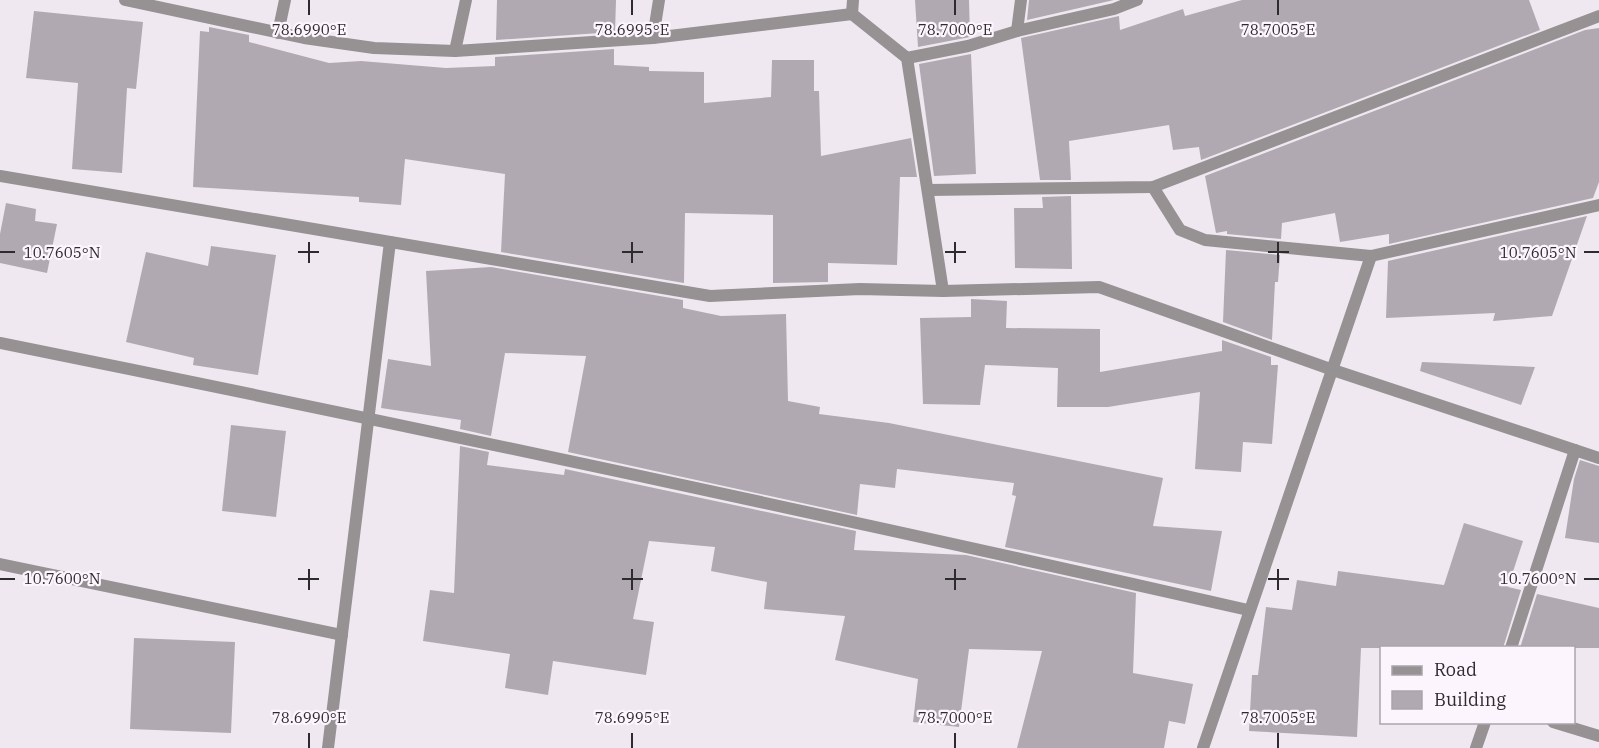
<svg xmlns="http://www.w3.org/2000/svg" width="1599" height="748" viewBox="0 0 1599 748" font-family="'IBM Plex Serif',serif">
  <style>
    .building { fill: #b1a9b1 }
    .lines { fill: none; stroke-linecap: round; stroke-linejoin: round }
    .minor { stroke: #969192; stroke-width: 12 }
    .tertiary { stroke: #969192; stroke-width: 12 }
    .ticks { fill: none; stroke: #2e2b2e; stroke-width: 2 }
    .ticks-label { font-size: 15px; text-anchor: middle; fill: #2e2b2e; stroke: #fdf5fe; stroke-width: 4.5; stroke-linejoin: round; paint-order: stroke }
  </style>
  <rect width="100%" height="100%" fill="#f0e8f0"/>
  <!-- building -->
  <g class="building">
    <path d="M497,0h119l-1,32 -119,8z"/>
    <path d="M915,0h54l1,37 -52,10z"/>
    <path d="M1029,0h85l-87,20z"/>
    <path d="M1242,0h287l11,30 -339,130 -2,-13 -26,3 -4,-25 -100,16 2,39h-31l-19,-142 98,-22 1,14 63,-21 2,7z"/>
    <path d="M34,11l109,11 -7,67 -9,-1 -5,85 -50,-4 6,-86 -52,-5z"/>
    <path d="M209,27l40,8v7l80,21 32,-2 85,7 49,-2v-9l119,-8v16l35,2v4l55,1v31l67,-6 1,-37h42v31h5l2,65 90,-18 6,39h-17l-3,88 -69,-2v19l-55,1v-68l-88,-2 -1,70 -183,-31 4,-78 -100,-15 -4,46 -42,-3v-5l-166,-10 7,-156 9,1z"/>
    <path d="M1599,28v154l-6,16 -204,46v-10l-49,8 -5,-29 -53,10 -1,16 -54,-5v-3l-11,2 -11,-57 380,-146z"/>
    <path d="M971,54l5,120 -42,2 -15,-112z"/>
    <path d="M1071,196l1,73 -57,-1 -1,-60h29l-1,-11z"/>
    <path d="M6,203l30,6 -1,12 22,3 -10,49 -47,-10v-29z"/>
    <path d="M1587,216l-35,100 -59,5 2,-8 -109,5 2,-57z"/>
    <path d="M211,246l65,9 -18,120 -65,-10 1,-7 -68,-16 20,-90 62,14z"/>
    <path d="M1226,250l54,5 -2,27h-3l-3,58 -49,-18z"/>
    <path d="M491,267l192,33v8l38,8 65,-2 2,87 32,6 -1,7 70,9 274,55 -10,48 69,5 -11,60 -206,-44 11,-51 -4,-1 2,-12 -117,-14 -2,19 -35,-4 -3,31 -289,-63 18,-96 -81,-3 -14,83 -31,-7 1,-9 -80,-12 7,-49 43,7 -5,-95z"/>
    <path d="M971,299l36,2 -1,27 94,1v43l122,-21v-11l49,17v8h7l-6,79 -29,-2 -2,30 -46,-3 5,-77 -92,15h-51l1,-39 -73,-3 -5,40 -57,-1 -3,-86 51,-1z"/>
    <path d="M1422,362l113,5 -14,38 -101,-34z"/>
    <path d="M231,425l55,6 -10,86 -54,-6z"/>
    <path d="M460,446l29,6 -2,13 77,10 1,-6 291,62 -2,19 112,5 170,38 -3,80 60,11 -8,40 -16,-3 -5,27h-147l25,-97 -73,-2 -10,78 -46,-5 5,-43 -83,-19 10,-44 -81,-7 3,-27 -56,-11 4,-24 -66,-6 -16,78 21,3 -8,53 -93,-14 -5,34 -43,-7 5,-34 -87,-13 7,-51 24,3z"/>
    <path d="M1580,460l19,6v77l-34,-5 9,-59z"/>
    <path d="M1464,523l59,18 -15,46 13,3 -18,58h-142l-4,89 -108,-6 3,-56h6l8,-68 26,3 5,-30 39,6 2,-15 106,14z"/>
    <path d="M1537,594l62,14v40h-79z"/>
    <path d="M134,638l101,4 -4,91 -101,-4z"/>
  </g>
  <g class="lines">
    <!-- minor -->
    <g class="minor">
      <path d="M853,0l-1,14 55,44 36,233"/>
      <path d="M1017,31l4,-31"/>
      <path d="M278,33l7,-33"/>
      <path d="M653,38l6,-38"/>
      <path d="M455,51l11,-51"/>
      <path d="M1153,187l27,43 25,10 166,16 228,-51"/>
      <path d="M929,190l224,-3 446,-171"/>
      <path d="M0,343c417,84 833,173 1248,267"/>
      <path d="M0,564l342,71"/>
      <path d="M1511,648l64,-198"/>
      <path d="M1553,722l46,14"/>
      <path d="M328,748l62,-506"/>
      <path d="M1203,748l168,-492"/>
      <path d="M1476,748l9,-26"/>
    </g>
    <!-- tertiary -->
    <g class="tertiary">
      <path d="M125,0l179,38 70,10 81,3 198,-13 199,-24"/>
      <path d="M907,58l61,-12 49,-15 97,-22 23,-9"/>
      <path d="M0,176l710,120 150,-7 83,2 156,-4 234,83 266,88"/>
    </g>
  </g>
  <!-- ticks -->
  <path class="ticks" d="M309,0v15M632,0v15M955,0v15M1278,0v15M309,242v21M632,242v21M955,242v21M1278,242v21M0,252h15M298,252h21M622,252h21M945,252h21M1268,252h21M1584,252h15M309,569v21M632,569v21M955,569v21M1278,569v21M0,579h15M298,579h21M622,579h21M945,579h21M1268,579h21M1584,579h15M309,733v15M632,733v15M955,733v15M1278,733v15"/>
  <g class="ticks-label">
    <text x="309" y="35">78.6990°E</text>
    <text x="632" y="35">78.6995°E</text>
    <text x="955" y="35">78.7000°E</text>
    <text x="1278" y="35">78.7005°E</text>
    <text x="62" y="258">10.7605°N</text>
    <text x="1538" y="258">10.7605°N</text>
    <text x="62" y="584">10.7600°N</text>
    <text x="1538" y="584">10.7600°N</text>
    <text x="309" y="723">78.6990°E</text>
    <text x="632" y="723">78.6995°E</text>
    <text x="955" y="723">78.7000°E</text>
    <text x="1278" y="723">78.7005°E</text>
  </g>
  <!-- legend -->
  <rect x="1380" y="646" width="195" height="78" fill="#fdf5fe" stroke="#aaa4ab" stroke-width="1.5"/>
  <rect x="1392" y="666" width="30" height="9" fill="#969192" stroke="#aaa4ab" stroke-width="1.5"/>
  <text x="1434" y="676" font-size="18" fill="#2e2b2e">Road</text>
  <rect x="1392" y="691" width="30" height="18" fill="#b1a9b1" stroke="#aaa4ab" stroke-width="1.5"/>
  <text x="1434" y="706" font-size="18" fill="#2e2b2e">Building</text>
</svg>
